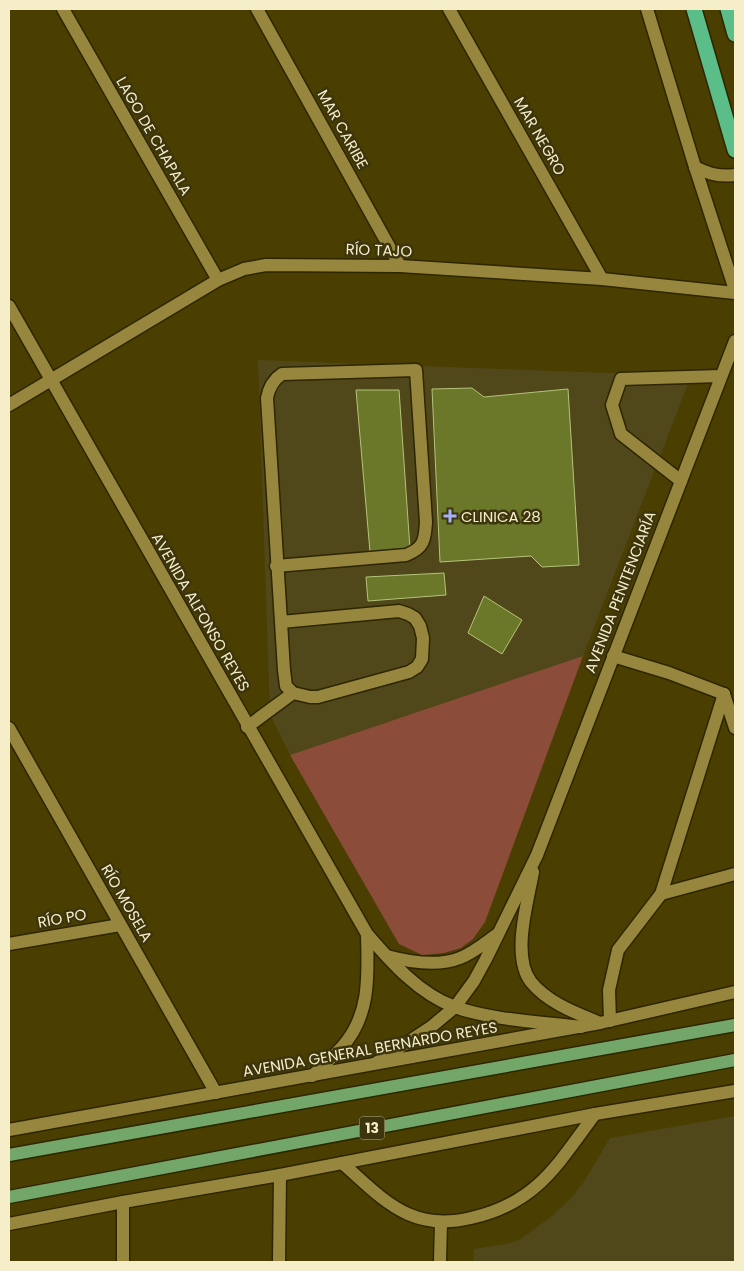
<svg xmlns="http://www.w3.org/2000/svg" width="744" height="1271" viewBox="0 0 744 1271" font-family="Poppins,sans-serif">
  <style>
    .built { fill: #50471b }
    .green { fill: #8b4c3a }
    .building { fill: #6b7829; stroke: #b5c37b }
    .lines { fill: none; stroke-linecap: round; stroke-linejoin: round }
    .minor-casing { stroke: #2e2600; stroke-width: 15 }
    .major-casing { stroke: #2e2600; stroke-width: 15 }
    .highway-casing { stroke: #2e2600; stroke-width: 18 }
    .minor { stroke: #97873e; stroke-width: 12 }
    .major { stroke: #73a76a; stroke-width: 12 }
    .highway { stroke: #5bbd88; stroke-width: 15 }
    .poi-dot { fill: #a6b1fc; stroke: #3d350d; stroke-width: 2 }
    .labels { text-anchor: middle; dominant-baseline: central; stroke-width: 5; stroke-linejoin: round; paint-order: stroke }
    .shield { fill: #3d350d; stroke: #beb691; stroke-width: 1 }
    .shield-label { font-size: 14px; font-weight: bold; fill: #f5eec9 }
    .street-label { font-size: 15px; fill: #f5eec9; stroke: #3d350d }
    .poi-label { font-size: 15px; fill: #f5eec9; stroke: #3d350d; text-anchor: start }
  </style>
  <rect width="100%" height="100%" fill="#4a3f00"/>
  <!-- built -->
  <g class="built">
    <path d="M258,360l433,16 -108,280 -293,99 -20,-40z"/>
    <path d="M735,1116v146h-262l1,-13 32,-5 13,-4 32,-23 21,-20 11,-14 27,-45z"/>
  </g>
  <!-- green -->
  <path class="green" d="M583,656l-98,266 -12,17 -12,9 -17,5 -22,2 -23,-11 -109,-189z"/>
  <!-- building -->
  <g class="building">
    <path d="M472,388l12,9 84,-8 11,176 -37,2 -11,-11 -91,6 -8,-173z"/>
    <path d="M356,390h43l11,159 -40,3z"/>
    <path d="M444,573l2,22 -78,6 -2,-24z"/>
    <path d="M484,596l38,24 -20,34 -34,-21z"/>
  </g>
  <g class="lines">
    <!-- minor casing -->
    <g class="minor-casing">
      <g id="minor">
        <path d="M63,9l155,271"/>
        <path d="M257,9l143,257"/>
        <path d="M449,9l153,270"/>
        <path d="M647,9l48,158 40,123"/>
        <path d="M695,167c14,7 24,10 40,8"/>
        <path d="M9,306l358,628c24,28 52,60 88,73 35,13 88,15 126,20"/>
        <path d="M9,405l209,-125 26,-11 22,-4 134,1 202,13 133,14"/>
        <path d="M681,481l-60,-47 -9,-29 9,-26 100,-3"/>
        <path d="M276,566l130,-11c18,-7 19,-15 20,-33l-10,-152 -134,4c-9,6 -13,13 -15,24l17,272 2,16 7,7 17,4h8l91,-25 8,-5 5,-8 1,-21 -3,-12 -5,-8 -7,-4 -9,-3 -118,11"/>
        <path d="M613,656l56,17 55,21"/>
        <path d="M724,694l11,34"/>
        <path d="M247,727l46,-34"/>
        <path d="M9,728l207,365"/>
        <path d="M533,872c-5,29 -22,84 -2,110 17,21 45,31 69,41"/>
        <path d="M661,894l74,-20"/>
        <path d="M9,944l111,-19"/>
        <path d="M387,956c22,6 50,11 73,2 13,-5 25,-15 36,-23"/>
        <path d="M610,1021l-1,-31 9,-40 43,-56 63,-200"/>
        <path d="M376,1063l55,-36 24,-20 19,-26 12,-22 51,-104 198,-514"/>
        <path d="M312,1076c10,-9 21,-19 30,-29 29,-32 26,-73 25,-113"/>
        <path d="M9,1130l591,-107 135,-31"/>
        <path d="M342,1163c20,17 41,40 66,51 20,9 42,9 63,4 66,-15 86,-53 124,-104"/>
        <path d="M9,1224l114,-22 157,-27 315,-61 140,-23"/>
        <path d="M123,1262v-60"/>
        <path d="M279,1262l1,-87"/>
        <path d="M440,1262l1,-40"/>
      </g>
    </g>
    <!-- major casing -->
    <g class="major-casing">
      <g id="major">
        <path d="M9,1155l726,-130"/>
        <path d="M9,1197l726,-137"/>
      </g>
    </g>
    <!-- highway casing -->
    <g class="highway-casing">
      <g id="highway">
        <path d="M694,9l41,141"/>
        <path d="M728,9l7,25"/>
      </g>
    </g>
    <!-- minor -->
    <use href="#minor" class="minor"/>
    <!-- major -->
    <use href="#major" class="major"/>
    <!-- highway -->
    <use href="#highway" class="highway"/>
  </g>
  <!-- markers -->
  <path class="poi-dot" d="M447.5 508.5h5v5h5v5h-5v5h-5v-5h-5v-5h5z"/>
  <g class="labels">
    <!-- shield labels -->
    <rect class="shield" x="359.5" y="1116.5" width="25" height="23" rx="4"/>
    <g class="shield-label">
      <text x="372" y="1128">13</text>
    </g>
    <!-- street labels -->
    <g class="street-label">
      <text transform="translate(343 129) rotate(61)">MAR CARIBE</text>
      <text transform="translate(154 136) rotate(60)">LAGO DE CHAPALA</text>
      <text transform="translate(540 136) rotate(60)">MAR NEGRO</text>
      <text transform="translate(379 250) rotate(2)">RÍO TAJO</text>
      <text transform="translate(620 592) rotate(-69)">AVENIDA PENITENCIARÍA</text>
      <text transform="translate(201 612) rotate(60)">AVENIDA ALFONSO REYES</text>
      <text transform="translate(127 903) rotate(60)">RÍO MOSELA</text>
      <text transform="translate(62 918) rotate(-10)">RÍO PO</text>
      <text transform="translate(370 1049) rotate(-10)">AVENIDA GENERAL BERNARDO REYES</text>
    </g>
    <!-- poi labels -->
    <g class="poi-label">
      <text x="461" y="516">CLINICA 28</text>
    </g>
  </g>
  <!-- border -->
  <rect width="744" height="1271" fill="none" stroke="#f5eec9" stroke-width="20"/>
</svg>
